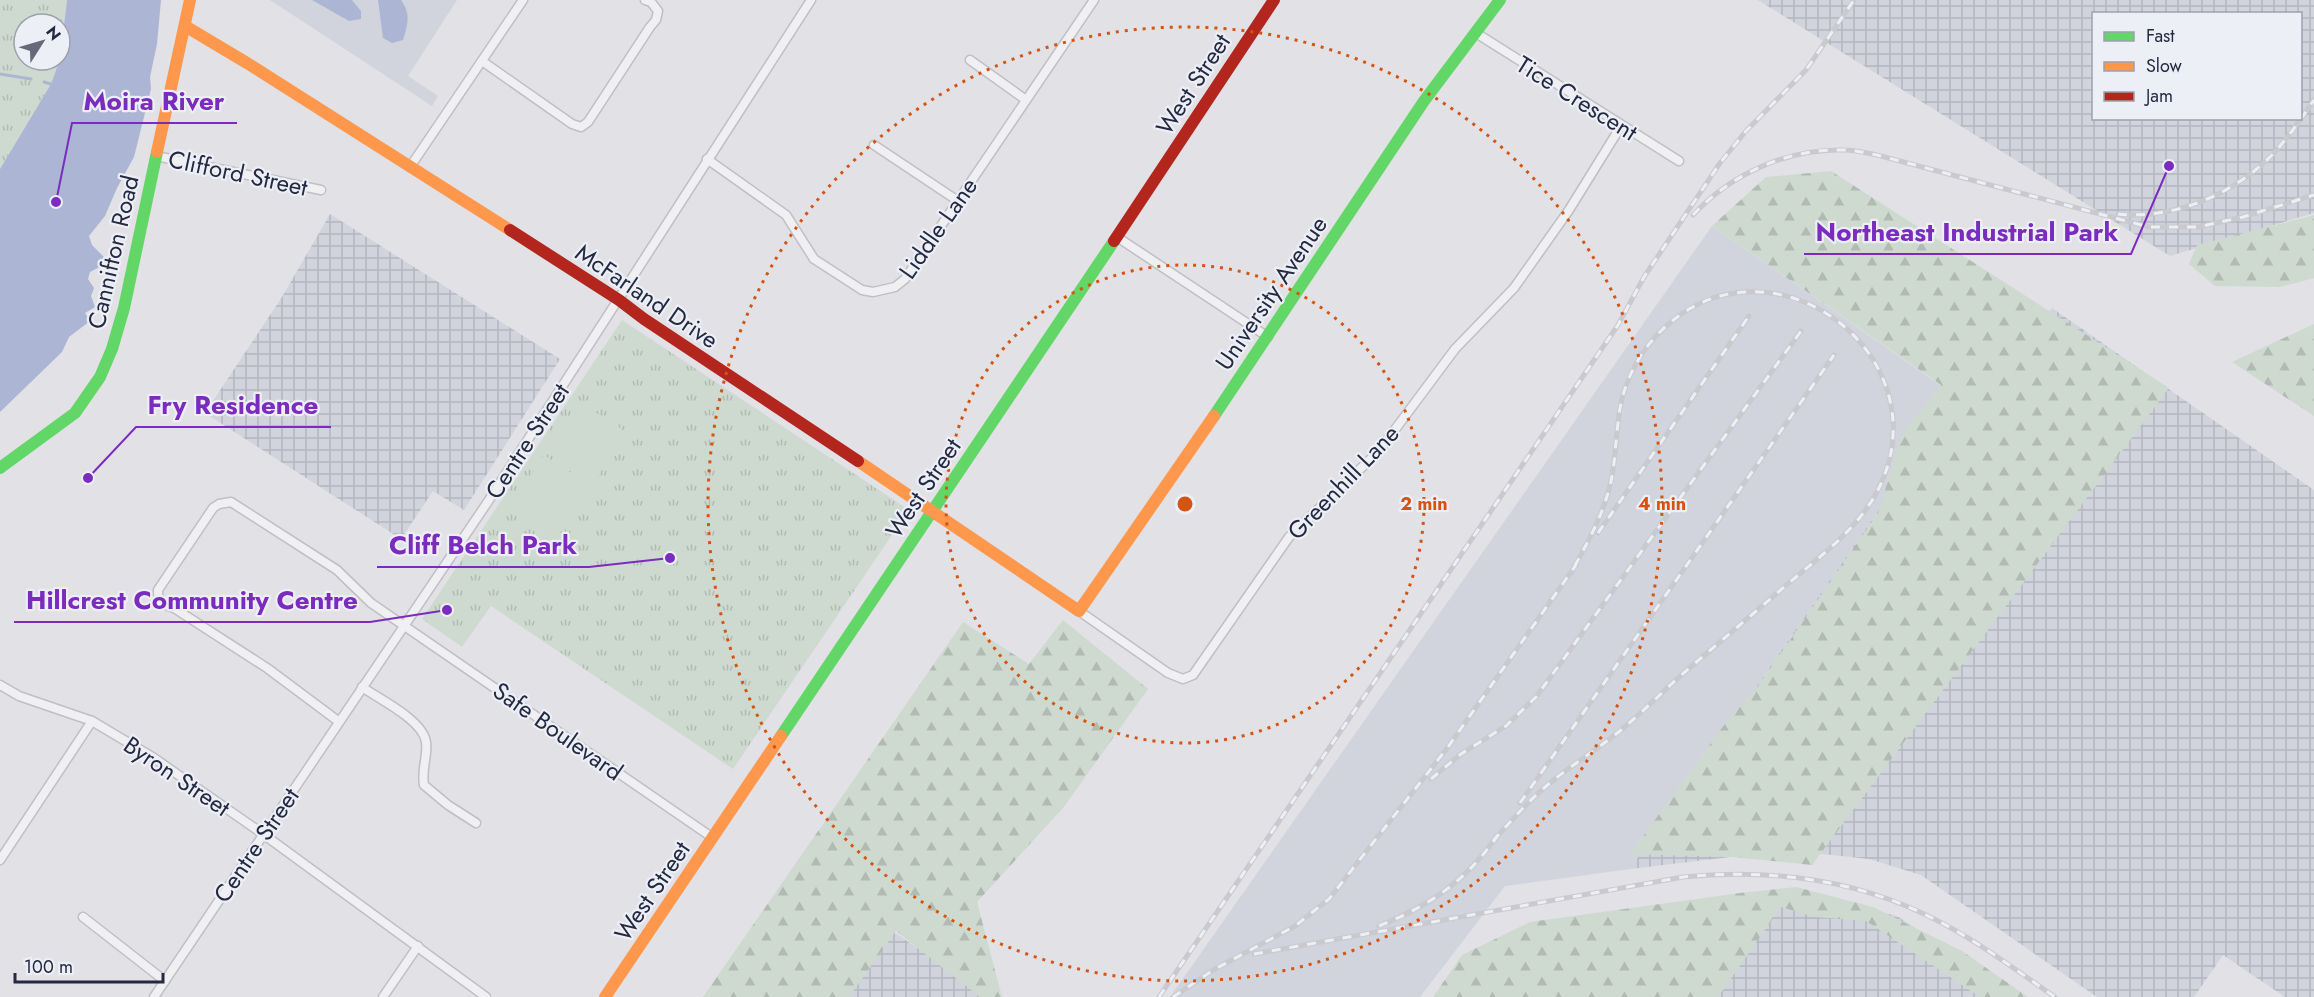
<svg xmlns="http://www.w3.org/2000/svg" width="2314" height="997" viewBox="0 0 2314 997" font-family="Jost,sans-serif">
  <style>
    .built { fill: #d1d4dd }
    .industrial { fill: url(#industrial-grid); fill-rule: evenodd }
    .forest { fill: url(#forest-firs) }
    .park { fill: url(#park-tufts) }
    .pitch { fill: #cedad0 }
    .water { fill: #acb6d4 }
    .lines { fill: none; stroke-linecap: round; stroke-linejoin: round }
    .stream { stroke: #acb6d4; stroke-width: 3 }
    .street-casing { stroke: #bfbfc4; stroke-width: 11 }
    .street { stroke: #f0f0f3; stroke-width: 8 }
    .fast { stroke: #63d668; stroke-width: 12 }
    .slow { stroke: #ff974d; stroke-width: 12 }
    .jam { stroke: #b3261e; stroke-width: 12 }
    .rail-casing { stroke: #c9c9ce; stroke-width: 5 }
    .rail { stroke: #edeff6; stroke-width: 3; stroke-dasharray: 9; stroke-linecap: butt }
    .ring { fill: none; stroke: #d45411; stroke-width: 3; stroke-dasharray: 3 6 }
    .labels { text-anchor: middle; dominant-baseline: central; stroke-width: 4.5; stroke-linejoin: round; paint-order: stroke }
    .street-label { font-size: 24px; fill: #252941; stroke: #edeff6 }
    .centre { fill: #d45411; stroke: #edeff6; stroke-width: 3 }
    .ring-label { font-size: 18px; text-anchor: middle; font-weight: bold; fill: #d45411; stroke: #edeff6; stroke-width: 4.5; stroke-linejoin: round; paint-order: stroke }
    .leader { fill: none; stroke: #7b2cbf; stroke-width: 2 }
    .callout-dot { fill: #7b2cbf; stroke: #edeff6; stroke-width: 2 }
    .callout-label { font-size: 26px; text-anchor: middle; font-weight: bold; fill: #7b2cbf; stroke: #edeff6; stroke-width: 4.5; stroke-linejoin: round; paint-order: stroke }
  </style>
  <defs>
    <pattern id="industrial-grid" width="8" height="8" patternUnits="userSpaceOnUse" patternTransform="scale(1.5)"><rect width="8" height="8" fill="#d1d4dd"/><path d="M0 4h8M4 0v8" fill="none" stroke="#b3b6bf"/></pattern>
    <pattern id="forest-firs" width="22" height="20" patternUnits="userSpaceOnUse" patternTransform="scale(1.5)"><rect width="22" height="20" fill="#cedad0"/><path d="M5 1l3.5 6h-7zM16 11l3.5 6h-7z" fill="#b1bbb4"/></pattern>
    <pattern id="park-tufts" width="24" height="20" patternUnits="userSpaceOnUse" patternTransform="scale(1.5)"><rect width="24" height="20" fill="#cedad0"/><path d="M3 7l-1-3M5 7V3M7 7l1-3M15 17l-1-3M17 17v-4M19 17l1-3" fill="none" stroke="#b1bbb4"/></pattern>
  </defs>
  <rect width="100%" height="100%" fill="#e1e1e6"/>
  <!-- built -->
  <g class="built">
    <path d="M270,0h187l-49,76 30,20 -6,10z"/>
    <path d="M1712,226l245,171 -327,472 -125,17 -85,111h-250z"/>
  </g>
  <!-- industrial -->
  <g class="industrial">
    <path d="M1758,0h556v213l-144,43zM2094,14h206v104h-206z"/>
    <path d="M330,214l230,145 -96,151 -31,-19 -32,48 -196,-126 77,-116z"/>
    <path d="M2052,308l262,182v507h-29l-62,-42 -29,42h-97l-176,-122 -52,-16 -56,-6 -58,1 -125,15 327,-472 21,14z"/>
    <path d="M1770,903l85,2 42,11 123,81h-313z"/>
    <path d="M888,928l101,69h-148z"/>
  </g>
  <!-- forest -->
  <g class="forest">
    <path d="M1831,171l338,217 -357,477 -79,-8 -103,-3 94,-129 34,-39 120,-173 25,-81 38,-47 -229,-159 54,-49z"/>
    <path d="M2314,215v63l-34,9 -65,-1 -26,-22 8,-19z"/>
    <path d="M2314,324v92l-82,-54z"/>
    <path d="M1063,620l85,69 -85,119 -86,94 25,95h-22l-84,-66 -47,66h-146l260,-375 66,42z"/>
    <path d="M1796,887l77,20 89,44 66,46h-48l-114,-76 -51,-4 -34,-10 -63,90h-285l29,-42 68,-33 210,-29z"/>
  </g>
  <!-- park -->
  <g class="park">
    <path d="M0,0h67l-7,60v-36h-36v36h36l-9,24 -51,85z"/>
    <path d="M622,320l287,190 -176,259 -242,-163 -29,41 -40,-28z"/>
  </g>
  <!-- pitch -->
  <g class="pitch">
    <path d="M580,402l46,30 -30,47 -47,-31z"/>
    <path d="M544,455l47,31 -30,46 -47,-30z"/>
  </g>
  <!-- water -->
  <g class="water">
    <path d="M67,0h94l-4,44 -7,33 1,12 -17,68 -17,31 -12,28 -16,20 3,9 17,17 -19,10 -2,7 6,9 -3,8 4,11 -10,6 5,8 -21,16 -7,15 -62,60v-243l51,-85 9,-25z"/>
    <path d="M312,0h40l9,11v8l-12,2z"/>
    <path d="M378,0h23c10,14 7,24 2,40l-11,3 -9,-5z"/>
  </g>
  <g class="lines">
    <!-- stream -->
    <g class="stream">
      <path d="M0,74l31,5"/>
      <path d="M44,82l7,2"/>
    </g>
    <!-- street casing -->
    <g class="street-casing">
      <g id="street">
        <path d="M1476,33l203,128"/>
        <path d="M970,60l56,40"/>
        <path d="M482,61l90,63 9,3 7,-5 62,-95 6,-7 2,-9 -7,-9 -6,-2"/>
        <path d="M874,145l84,56"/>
        <path d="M156,156l165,34"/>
        <path d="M707,159l79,56 28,44 48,31 11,2 22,-5 10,-8 189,-279"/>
        <path d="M410,167l113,-167"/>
        <path d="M1117,237l151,100"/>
        <path d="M1079,611l89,62 15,6 10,-4 96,-138 90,-86 76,-102 59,-61 55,-78 52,-84"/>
        <path d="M0,685l19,11 73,25 62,37 109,76 223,163"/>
        <path d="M362,687c17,12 61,33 64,55 2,14 -5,28 -2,43l24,20 28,18"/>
        <path d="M338,721l-71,-53 -93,-60c-10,-3 -17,-7 -16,-18l55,-82 6,-4 12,-2 106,68 34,33 342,235"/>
        <path d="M0,860l92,-139"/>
        <path d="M83,917l82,64"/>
        <path d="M154,997l335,-497 322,-500"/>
        <path d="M383,997l35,-51"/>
      </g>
    </g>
    <!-- street -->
    <use href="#street" class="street"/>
    <!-- fast -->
    <g class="fast">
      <path d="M1214,416l210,-315 76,-101"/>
      <path d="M0,468l75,-55 25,-36 12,-28 12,-41 33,-156"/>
      <path d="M781,736l333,-495"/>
    </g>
    <!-- slow -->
    <g class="slow">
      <path d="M185,26l62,37 263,167"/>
      <path d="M157,152l33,-152"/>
      <path d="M858,461l221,150 135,-195"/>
      <path d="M605,997l176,-261"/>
    </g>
    <!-- jam -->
    <g class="jam">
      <path d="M510,230l109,70 25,19 214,142"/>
      <path d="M1114,241l160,-241"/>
    </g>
    <!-- rail casing -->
    <g class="rail-casing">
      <g id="rail">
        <path d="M2118,214c55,6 116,-20 154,-59 16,-17 29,-36 42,-55"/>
        <path d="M1693,215c38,-41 95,-67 152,-65 10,0 21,3 32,5l272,72h49l45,-10 71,-22"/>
        <path d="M1598,533l151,-217"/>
        <path d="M1431,779l30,-25 45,-28 30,-29 265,-366"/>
        <path d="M1520,803l314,-448"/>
        <path d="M1493,841c18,-20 36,-41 57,-58 23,-19 48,-34 71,-53 23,-19 43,-40 65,-59 30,-26 60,-51 90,-77 35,-31 80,-61 102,-104 68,-135 -108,-265 -216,-160 -26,25 -41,58 -44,93 -3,24 -3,47 -10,70 -8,28 -23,54 -37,80"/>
        <path d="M1379,926c52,-21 87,-45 119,-91"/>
        <path d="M1254,954l429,-77c82,-8 166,1 241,37 47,22 89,54 131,83"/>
        <path d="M1159,997l459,-672 26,-48 76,-114 26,-32 60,-61 48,-70"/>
        <path d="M1173,997l42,-28 80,-43 34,-27 119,-152 128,-182"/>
      </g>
    </g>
    <!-- rail -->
    <use href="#rail" class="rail"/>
  </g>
  <!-- distance rings -->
  <g class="ring">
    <circle cx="1185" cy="504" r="239"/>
    <circle cx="1185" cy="504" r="477"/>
  </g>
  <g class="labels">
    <!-- street labels -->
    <g class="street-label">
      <text transform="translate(1193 84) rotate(-57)">West Street</text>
      <text transform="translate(1577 98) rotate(32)">Tice Crescent</text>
      <text transform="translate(238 173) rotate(12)">Clifford Street</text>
      <text transform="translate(938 228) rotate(-55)">Liddle Lane</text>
      <text transform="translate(113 252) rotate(-77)">Cannifton Road</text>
      <text transform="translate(1271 293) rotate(-56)">University Avenue</text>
      <text transform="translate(647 296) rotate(34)">McFarland Drive</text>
      <text transform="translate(527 441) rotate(-57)">Centre Street</text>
      <text transform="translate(1343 482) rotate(-46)">Greenhill Lane</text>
      <text transform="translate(923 488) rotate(-56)">West Street</text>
      <text transform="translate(558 731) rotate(35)">Safe Boulevard</text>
      <text transform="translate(177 776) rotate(34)">Byron Street</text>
      <text transform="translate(256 845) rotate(-56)">Centre Street</text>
      <text transform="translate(652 891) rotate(-56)">West Street</text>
    </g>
  </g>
  <circle cx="1185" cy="504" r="9" class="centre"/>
  <g class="ring-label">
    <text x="1424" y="510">2 min</text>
    <text x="1662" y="510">4 min</text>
  </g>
  <!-- callouts -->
  <path class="leader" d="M56 202L72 123H237M2169 166L2131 254H1804M88 478L136 427H331M670 558L589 567H377M447 610L370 622H14"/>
  <g class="callout-dot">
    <circle cx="56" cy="202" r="6"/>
    <circle cx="2169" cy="166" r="6"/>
    <circle cx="88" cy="478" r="6"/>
    <circle cx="670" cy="558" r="6"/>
    <circle cx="447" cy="610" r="6"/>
  </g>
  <g class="callout-label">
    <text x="154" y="110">Moira River</text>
    <text x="1967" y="241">Northeast Industrial Park</text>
    <text x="233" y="414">Fry Residence</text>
    <text x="483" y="554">Cliff Belch Park</text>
    <text x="192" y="609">Hillcrest Community Centre</text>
  </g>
  <!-- legend -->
  <rect x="2092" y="12" width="210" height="108" fill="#edeff6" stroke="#9da0ae" stroke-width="1.5"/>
  <rect x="2104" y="32" width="30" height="9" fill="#63d668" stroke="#9da0ae" stroke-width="1.5"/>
  <text x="2146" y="42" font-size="18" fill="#252941">Fast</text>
  <rect x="2104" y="62" width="30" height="9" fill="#ff974d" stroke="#9da0ae" stroke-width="1.5"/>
  <text x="2146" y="72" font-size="18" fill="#252941">Slow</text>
  <rect x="2104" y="92" width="30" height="9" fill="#b3261e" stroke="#9da0ae" stroke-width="1.5"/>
  <text x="2146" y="102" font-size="18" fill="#252941">Jam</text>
  <!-- north arrow -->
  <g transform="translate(42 42) rotate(53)"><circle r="28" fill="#edeff6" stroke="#9da0ae" stroke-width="1.5"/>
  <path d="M0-4.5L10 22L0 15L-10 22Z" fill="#67697b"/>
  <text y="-9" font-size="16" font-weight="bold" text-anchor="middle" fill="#252941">N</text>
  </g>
  <!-- scale -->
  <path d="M15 973v9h148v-9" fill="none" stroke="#252941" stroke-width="3"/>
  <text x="24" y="973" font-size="18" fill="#252941" stroke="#edeff6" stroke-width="4.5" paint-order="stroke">100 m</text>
</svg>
